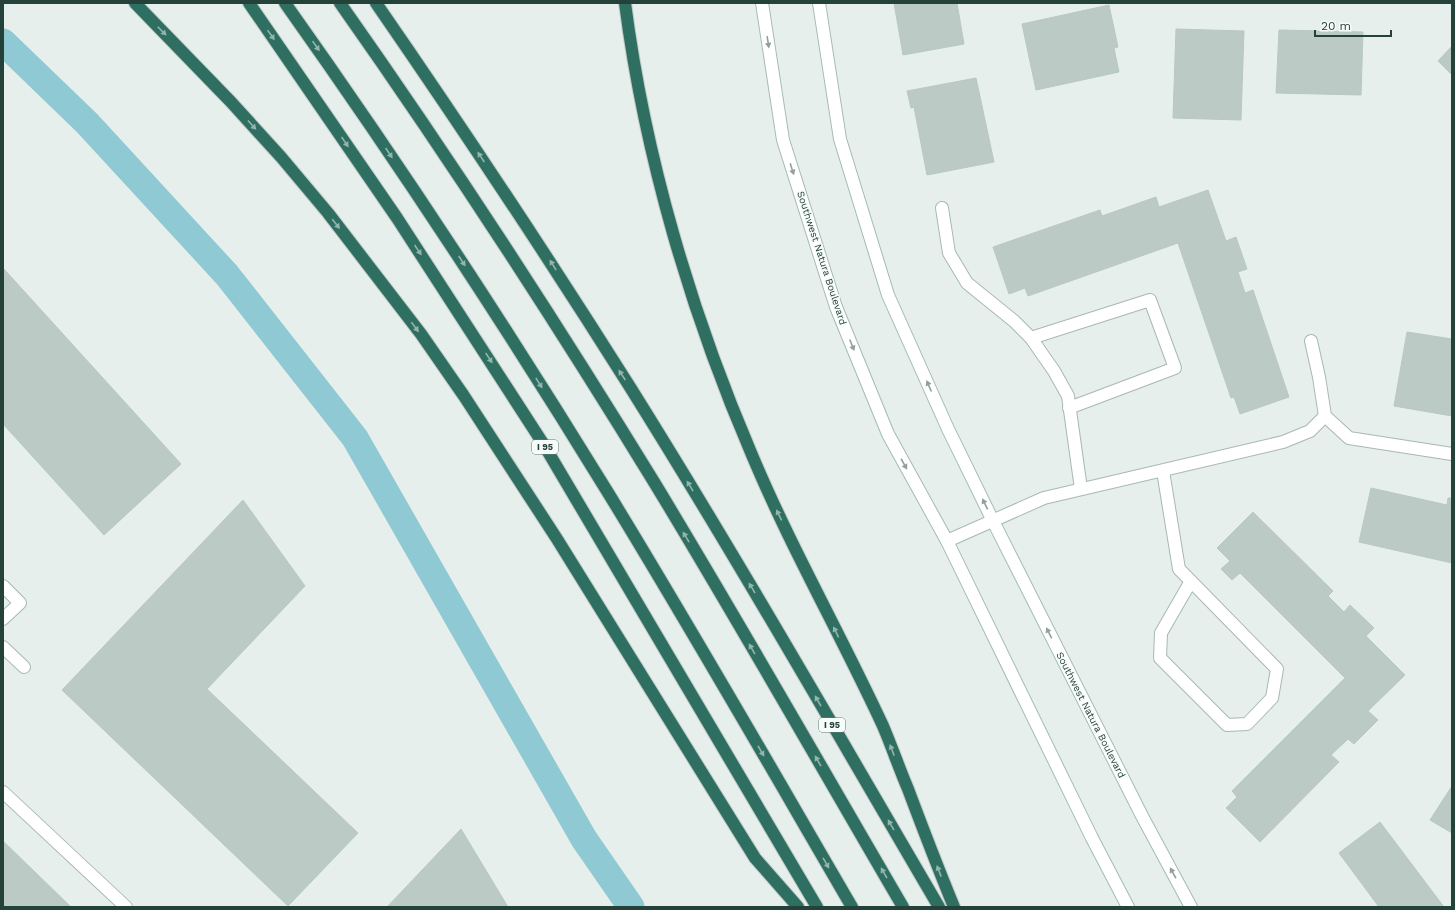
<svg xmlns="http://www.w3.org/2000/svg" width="1455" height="910" viewBox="0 0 1455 910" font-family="'Work Sans',sans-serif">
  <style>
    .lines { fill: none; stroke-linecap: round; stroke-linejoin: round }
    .canal { stroke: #8ec9d4; stroke-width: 27 }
    .building { fill: #bbcac4; stroke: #b8c9c2 }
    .lane-casing { stroke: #a8b8b2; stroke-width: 14 }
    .street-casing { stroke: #a8b8b2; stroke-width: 14 }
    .secondary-casing { stroke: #a4bbb3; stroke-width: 14 }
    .highway-casing { stroke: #c2cac8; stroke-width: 14 }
    .lane { stroke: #fff; stroke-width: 12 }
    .street { stroke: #fff; stroke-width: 12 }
    .secondary { stroke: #fff; stroke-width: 12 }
    .highway { stroke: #2f6f62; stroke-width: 12 }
    .oneway { fill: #93b5ae }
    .oneway2 { fill: #92a09c }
    .labels { text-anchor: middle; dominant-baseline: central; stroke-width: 3; stroke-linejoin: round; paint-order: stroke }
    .shield { fill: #f7fbf9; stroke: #637a73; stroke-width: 1 }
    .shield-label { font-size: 9px; font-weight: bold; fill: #24423a }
    .street-label { font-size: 10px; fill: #24423a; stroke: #f7fbf9 }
  </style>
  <rect width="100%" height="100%" fill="#e6efeb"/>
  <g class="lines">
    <!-- canal -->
    <path class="canal" d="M3,42l84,81 140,152 128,163 229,401 47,68"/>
  </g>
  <!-- building -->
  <g class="building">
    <path d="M894,3h63l7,41 -61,11z"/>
    <path d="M1109,5l9,42 -4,1 5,24 -83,18 -14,-66z"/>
    <path d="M1176,29l68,2 -3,89 -68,-2z"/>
    <path d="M1279,30l84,2 -2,63 -85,-2z"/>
    <path d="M1452,46v29l-14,-14z"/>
    <path d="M976,78l18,84 -67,13 -13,-68 -3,1 -4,-17z"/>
    <path d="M1208,190l18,51 10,-4 11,32 -9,3 7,21 8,-3 36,107 -49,17 -6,-17 -3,1 -53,-155 -150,53 -3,-8 -16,6 -16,-47 107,-37 2,6 54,-19 3,10z"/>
    <path d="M3,268l178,196 -77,71 -101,-111z"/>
    <path d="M1407,332l45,7v77l-58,-10z"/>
    <path d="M1371,488l76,17 1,-7h4v65l-93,-21z"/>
    <path d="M243,500l62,86 -98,103 151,144 -70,73 -226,-216z"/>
    <path d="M1253,512l80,79 -5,5 16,16 6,-7 24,23 -8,8 39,39 -37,36 10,9 -24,24 -6,-5 -17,16 8,7 -79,80 -34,-34 11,-11 -5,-6 113,-113 -105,-105 -8,7 -11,-11 9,-8 -13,-13z"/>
    <path d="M1452,786v47l-22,-13z"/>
    <path d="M1380,822l64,85h-65l-40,-54z"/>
    <path d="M461,829l47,78h-121z"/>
    <path d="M3,841l68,66h-68z"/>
  </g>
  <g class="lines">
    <!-- lane casing -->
    <g class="lane-casing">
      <g id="lane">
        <path d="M942,208l7,45 18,30 47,38 17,17 23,33 14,25 13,93"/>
        <path d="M1031,338l119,-38 25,68 -106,40"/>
        <path d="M1325,416l24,22 103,16"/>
        <path d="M1163,471l16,98 98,100 -5,29 -25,26 -20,1 -67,-67 1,-25 30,-52"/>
        <path d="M3,586l17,17 -17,16"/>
        <path d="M3,647l21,20"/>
        <path d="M3,792l123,115"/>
      </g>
    </g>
    <!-- street casing -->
    <g class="street-casing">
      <path id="street" d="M947,541l97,-43 239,-56 27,-11 15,-15 -6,-39 -8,-36"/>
    </g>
    <!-- secondary casing -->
    <g class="secondary-casing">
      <g id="secondary">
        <path d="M762,3l21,137 53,167 52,127 59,107 145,297 36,69"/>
        <path d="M819,3l21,136 48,156 60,134 45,92 149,295 49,91"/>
      </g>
    </g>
    <!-- highway casing -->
    <g class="highway-casing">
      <g id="highway">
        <path d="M135,3l96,99 50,55 47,56 93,121 43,62 93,143 198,319 43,49"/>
        <path d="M249,3l148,215 147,227 273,462"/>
        <path d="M285,3c113,159 220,322 322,488 84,137 164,277 245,416"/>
        <path d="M340,3c110,156 214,316 314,479 85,140 166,283 249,425"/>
        <path d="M376,3c87,126 172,254 254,384 107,171 207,346 309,520"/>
        <path d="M625,3c20,154 66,310 127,452 39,93 89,180 131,271 9,21 16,42 25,63 15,40 30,79 46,118"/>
      </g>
    </g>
    <!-- lane -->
    <use href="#lane" class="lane"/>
    <!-- street -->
    <use href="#street" class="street"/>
    <!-- secondary -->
    <use href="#secondary" class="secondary"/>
    <!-- highway -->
    <use href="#highway" class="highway"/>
  </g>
  <!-- one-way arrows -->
  <defs><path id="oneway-solid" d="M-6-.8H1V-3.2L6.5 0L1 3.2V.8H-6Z"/></defs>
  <g class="oneway">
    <use href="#oneway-solid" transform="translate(162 31) rotate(45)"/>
    <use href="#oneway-solid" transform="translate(271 35) rotate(55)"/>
    <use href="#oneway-solid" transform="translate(316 46) rotate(55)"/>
    <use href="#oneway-solid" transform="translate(252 125) rotate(48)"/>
    <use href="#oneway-solid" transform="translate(345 142) rotate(56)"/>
    <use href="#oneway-solid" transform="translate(389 153) rotate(56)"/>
    <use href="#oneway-solid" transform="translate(481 157) rotate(-124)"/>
    <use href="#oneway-solid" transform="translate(336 224) rotate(52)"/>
    <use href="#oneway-solid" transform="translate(418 250) rotate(56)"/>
    <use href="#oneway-solid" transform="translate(462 261) rotate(57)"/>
    <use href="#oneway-solid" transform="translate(553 265) rotate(-122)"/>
    <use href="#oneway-solid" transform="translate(415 327) rotate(53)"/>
    <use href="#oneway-solid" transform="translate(489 358) rotate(57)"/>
    <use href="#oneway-solid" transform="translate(622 375) rotate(-123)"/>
    <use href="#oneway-solid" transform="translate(539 383) rotate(58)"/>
    <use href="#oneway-solid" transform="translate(690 486) rotate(-121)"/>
    <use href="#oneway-solid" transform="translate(779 515) rotate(-116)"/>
    <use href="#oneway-solid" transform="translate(686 537) rotate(-121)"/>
    <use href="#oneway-solid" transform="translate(752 588) rotate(-121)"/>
    <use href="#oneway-solid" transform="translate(836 632) rotate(-116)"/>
    <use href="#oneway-solid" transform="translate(752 649) rotate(-120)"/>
    <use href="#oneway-solid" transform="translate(818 701) rotate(-120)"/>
    <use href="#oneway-solid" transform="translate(892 750) rotate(-111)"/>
    <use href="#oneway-solid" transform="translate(761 751) rotate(60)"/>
    <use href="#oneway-solid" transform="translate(818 761) rotate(-120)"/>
    <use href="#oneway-solid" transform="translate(891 825) rotate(-120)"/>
    <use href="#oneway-solid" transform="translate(826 863) rotate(60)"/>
    <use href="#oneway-solid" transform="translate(939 871) rotate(-111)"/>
    <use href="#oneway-solid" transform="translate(884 873) rotate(-120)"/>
  </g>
  <g class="oneway2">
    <use href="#oneway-solid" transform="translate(768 42) rotate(81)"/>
    <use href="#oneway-solid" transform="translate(792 169) rotate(72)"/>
    <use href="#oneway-solid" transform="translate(852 345) rotate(68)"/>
    <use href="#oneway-solid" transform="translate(929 386) rotate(-114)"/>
    <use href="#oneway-solid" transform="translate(904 464) rotate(61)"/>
    <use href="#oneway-solid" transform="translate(985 504) rotate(-116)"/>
    <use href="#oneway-solid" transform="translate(1049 633) rotate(-117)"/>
    <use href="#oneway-solid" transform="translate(1173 873) rotate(-119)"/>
  </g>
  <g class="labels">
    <!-- shield labels -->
    <g class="shield">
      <rect x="532" y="440" width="26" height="14" rx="3"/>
      <rect x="819" y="718" width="26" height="14" rx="3"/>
    </g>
    <g class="shield-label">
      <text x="545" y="447">I 95</text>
      <text x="832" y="725">I 95</text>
    </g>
    <!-- street labels -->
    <g class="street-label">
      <text transform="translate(822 258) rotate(72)">Southwest Natura Boulevard</text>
      <text transform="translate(1091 715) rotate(63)">Southwest Natura Boulevard</text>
    </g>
  </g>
  <!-- border -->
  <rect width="1455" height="910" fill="none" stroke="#24423a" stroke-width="8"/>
  <!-- scale -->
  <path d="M1315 30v6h76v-6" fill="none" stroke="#24423a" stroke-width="2"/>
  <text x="1321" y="30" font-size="12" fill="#24423a" stroke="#f7fbf9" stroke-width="3" paint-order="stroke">20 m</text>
</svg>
